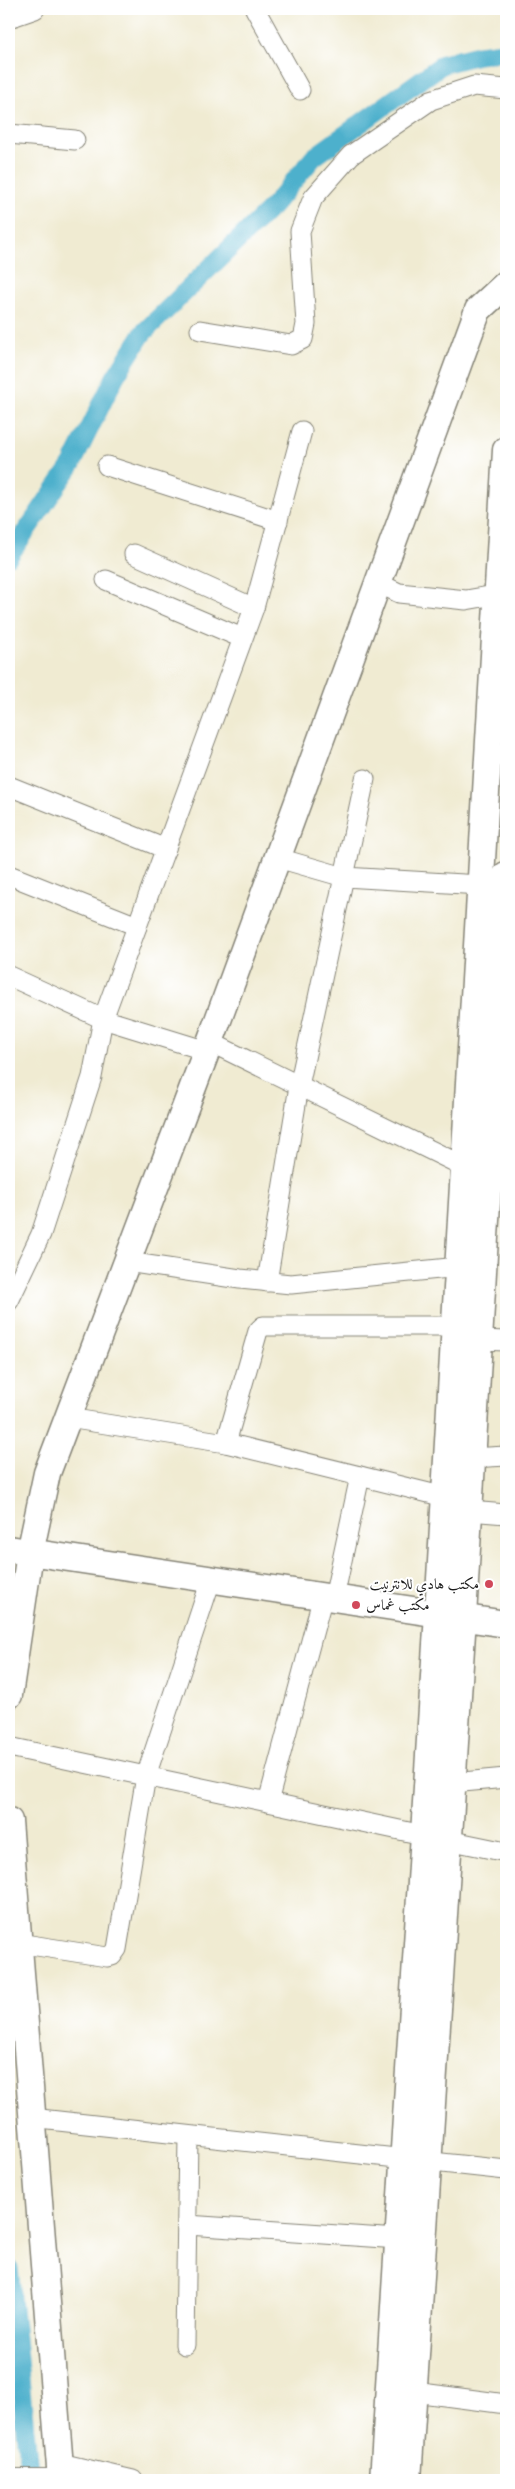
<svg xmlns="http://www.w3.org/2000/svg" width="515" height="2489" viewBox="0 0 515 2489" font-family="'IM FELL Great Primer',Amiri,serif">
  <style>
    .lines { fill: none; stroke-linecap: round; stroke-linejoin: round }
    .canal { stroke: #4db0cc; stroke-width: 19 }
    .lane-casing { stroke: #868477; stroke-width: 12 }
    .street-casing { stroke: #868477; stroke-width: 21 }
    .secondary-casing { stroke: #868477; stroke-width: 29 }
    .lane { stroke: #fff; stroke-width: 10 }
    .street { stroke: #fff; stroke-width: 19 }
    .secondary { stroke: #fff; stroke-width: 26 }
    .poi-dot { fill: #d1495b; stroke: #fff; stroke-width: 2 }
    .labels { text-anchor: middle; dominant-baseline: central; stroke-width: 4; stroke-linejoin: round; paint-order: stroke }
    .poi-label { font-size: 15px; fill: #1c1c1c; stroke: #fff; text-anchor: end }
  </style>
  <rect width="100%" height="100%" fill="#fff"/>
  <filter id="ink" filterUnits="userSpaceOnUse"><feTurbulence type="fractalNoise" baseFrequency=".02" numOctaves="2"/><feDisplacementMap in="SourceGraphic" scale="10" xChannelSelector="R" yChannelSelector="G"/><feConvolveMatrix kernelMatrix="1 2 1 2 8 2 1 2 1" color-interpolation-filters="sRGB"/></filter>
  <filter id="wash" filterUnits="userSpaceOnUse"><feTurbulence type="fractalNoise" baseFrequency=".0096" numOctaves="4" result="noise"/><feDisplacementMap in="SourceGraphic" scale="20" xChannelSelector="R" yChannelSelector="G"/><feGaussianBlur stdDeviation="1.12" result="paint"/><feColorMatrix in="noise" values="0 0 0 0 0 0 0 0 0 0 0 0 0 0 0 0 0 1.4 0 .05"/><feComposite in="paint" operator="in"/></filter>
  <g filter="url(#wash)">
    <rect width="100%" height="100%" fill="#f0ebd2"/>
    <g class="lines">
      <!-- canal -->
      <g class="canal">
        <path d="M9,556l63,-92 43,-87 28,-44 129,-126 42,-50 129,-93 35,-9 24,-3"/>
        <path d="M9,2268l21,212"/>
      </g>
    </g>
  </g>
  <g filter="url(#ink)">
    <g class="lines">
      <!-- lane casing -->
      <g class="lane-casing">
        <path id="lane" d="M9,2474h51"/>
      </g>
      <!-- street casing -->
      <g class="street-casing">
        <g id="street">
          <path d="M255,9l45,81"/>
          <path d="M9,18l26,-9"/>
          <path d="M9,134l66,6"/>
          <path d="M200,330l91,15 12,-6 3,-15 -6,-93 13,-33 38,-43 80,-55 43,-14 32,3"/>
          <path d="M107,466l171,55"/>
          <path d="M134,554l120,54"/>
          <path d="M106,580l136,58"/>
          <path d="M378,583l21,10 67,7 40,-7"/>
          <path d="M9,786l157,63"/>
          <path d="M278,858l66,19 137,8"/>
          <path d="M9,875l128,51"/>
          <path d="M9,976l94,43 104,32"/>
          <path d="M210,1042l255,125 41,17"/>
          <path d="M127,1262l113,17 51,5 168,-17"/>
          <path d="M267,1282l32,-196 66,-307"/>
          <path d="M9,1301l32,-67 51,-157 11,-58 151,-411 48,-177"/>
          <path d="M479,1340l27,1"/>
          <path d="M68,1418l158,25 219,54"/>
          <path d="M226,1443l32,-112 5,-5h192"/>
          <path d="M472,1458l34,-2"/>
          <path d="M469,1511l37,3"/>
          <path d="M334,1598l26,-122"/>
          <path d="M9,1747l414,88"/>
          <path d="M452,1783l54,-5"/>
          <path d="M268,1802l55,-206"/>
          <path d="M448,1840l58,12"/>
          <path d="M18,1943l89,14 5,-1 5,-7 29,-173 65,-196"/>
          <path d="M31,2118l475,52"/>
          <path d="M187,2225l212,14"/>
          <path d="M185,2345l3,-209"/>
          <path d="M414,2392l92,12"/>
          <path d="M60,2463l73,17"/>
        </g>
      </g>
      <!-- secondary casing -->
      <g class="secondary-casing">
        <g id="secondary">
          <path d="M9,1549l497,75"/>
          <path d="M9,1695l21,-142 17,-80 163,-431 268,-732 28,-26"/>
          <path d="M9,1821l52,659"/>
          <path d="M383,2480l55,-867 68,-1163"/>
          <path d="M408,2480l55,-863 43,-742"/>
        </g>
      </g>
      <!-- lane -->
      <use href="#lane" class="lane"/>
      <!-- street -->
      <use href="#street" class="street"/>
      <!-- secondary -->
      <use href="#secondary" class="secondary"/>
    </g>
  </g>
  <!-- markers -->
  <g class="poi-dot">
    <circle cx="489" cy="1584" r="5"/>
    <circle cx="356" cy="1605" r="5"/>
  </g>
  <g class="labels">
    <!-- poi labels -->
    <g class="poi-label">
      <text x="479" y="1584">مكتب هادي للانترنيت</text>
      <text x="366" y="1605" text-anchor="start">مكتب غماس</text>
    </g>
  </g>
  <!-- margin -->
  <rect width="515" height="2489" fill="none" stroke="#fff" stroke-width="30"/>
</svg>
